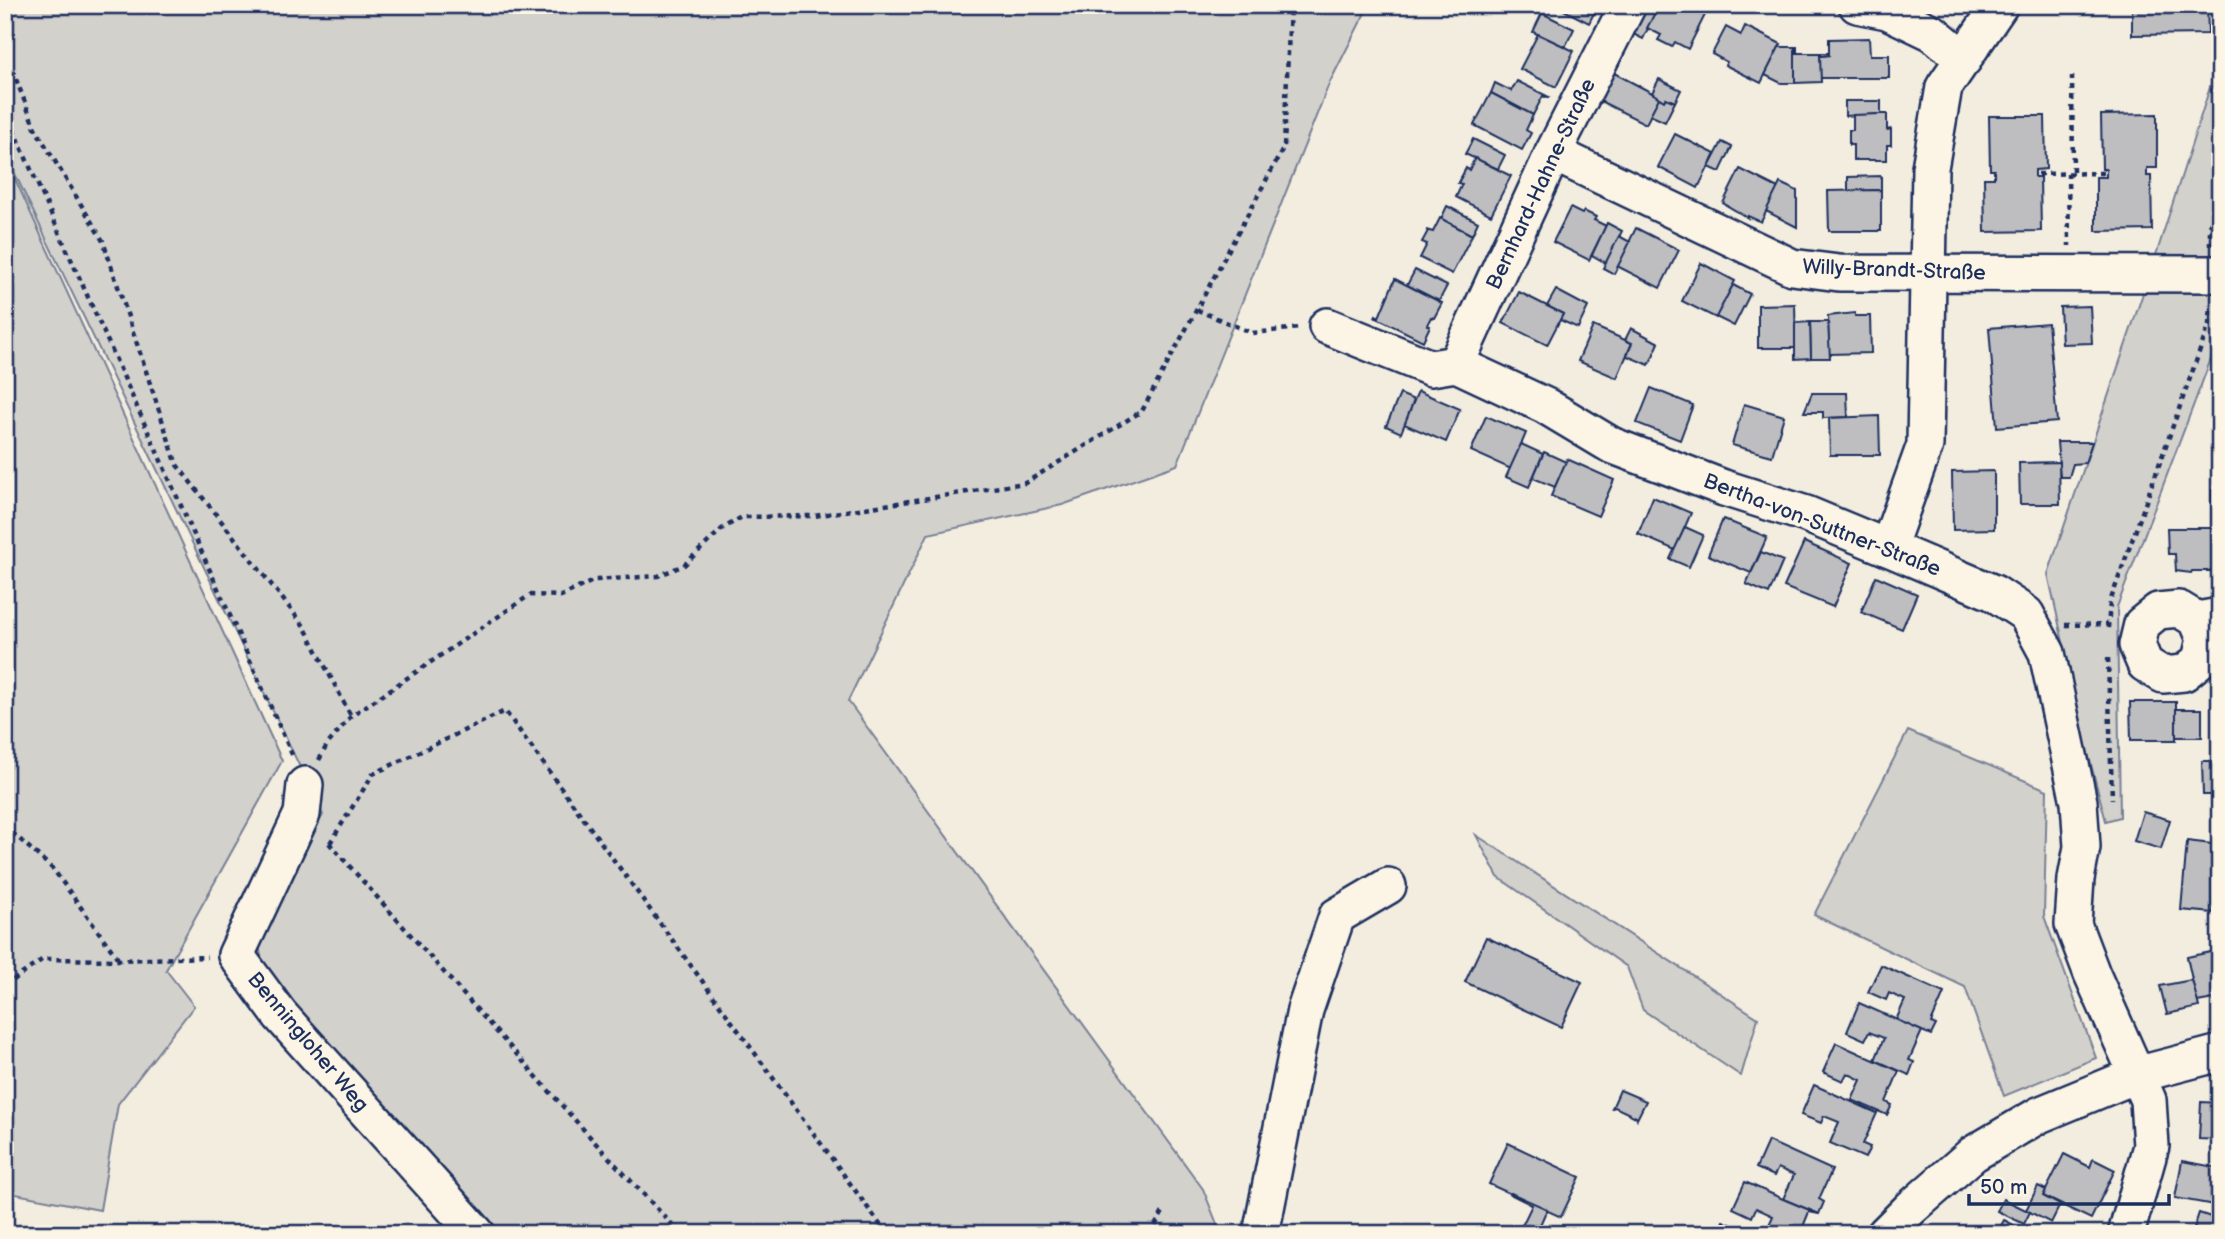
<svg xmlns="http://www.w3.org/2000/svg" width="2225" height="1239" viewBox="0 0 2225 1239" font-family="'Balsamiq Sans',sans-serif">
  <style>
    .green { fill: #d3d1cc; stroke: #778095; stroke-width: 2 }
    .building { fill: #bebec0; stroke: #1b2f5e; stroke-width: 2 }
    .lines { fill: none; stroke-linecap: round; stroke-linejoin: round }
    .minor-casing { stroke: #1b2f5e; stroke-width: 40 }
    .path { stroke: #1b2f5e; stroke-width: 4.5; stroke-dasharray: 5 5; stroke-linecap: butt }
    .minor { stroke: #fcf5e5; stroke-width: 35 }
    .labels { text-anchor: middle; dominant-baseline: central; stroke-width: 7; stroke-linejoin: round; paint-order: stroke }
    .street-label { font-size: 21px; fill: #1b2f5e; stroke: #fcf5e5 }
  </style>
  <rect width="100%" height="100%" fill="#f3ede0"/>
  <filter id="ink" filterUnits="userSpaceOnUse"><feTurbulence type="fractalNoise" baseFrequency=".0143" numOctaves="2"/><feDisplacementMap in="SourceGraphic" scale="14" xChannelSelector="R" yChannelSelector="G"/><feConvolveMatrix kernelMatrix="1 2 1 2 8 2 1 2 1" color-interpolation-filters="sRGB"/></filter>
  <g filter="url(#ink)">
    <!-- green -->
    <g class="green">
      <path d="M5,5h1364l-40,79 -152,381 -115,40 -134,29 -80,167 355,488 18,45h-726l-230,-258 -9,-45 67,-116 -318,-662z"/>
      <path d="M2220,56v163l-2,5 2,111 -103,272 3,210 -14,4 -21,-79 -37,-168 111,-328z"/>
      <path d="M5,157l277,604 -116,209 28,36 -76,98 -18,106 -95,-18z"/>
      <path d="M1908,731l139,59 -3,126 52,142 -92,38 -39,-109 -151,-72z"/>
      <path d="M1476,835l282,183 -17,58 -98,-66 -16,-43 -129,-90z"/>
    </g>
    <!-- building -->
    <g class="building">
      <path d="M1554,5h44l-9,18z"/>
      <path d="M1639,5l19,2 -15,32 -16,-8z"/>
      <path d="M1659,5h36l12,6 -19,38 -13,-7 -3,5 -14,-7 3,-5 -14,-7z"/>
      <path d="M2207,5l1,29 -76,1v-29z"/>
      <path d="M1542,13l32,16 -9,18 -32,-15z"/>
      <path d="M1745,26l36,18 -20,39 -36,-18 2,-3 -15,-8 14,-27 15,8z"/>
      <path d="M1538,34l36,17 -18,36 -36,-18z"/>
      <path d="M1869,38l1,17h19v23h-69v-22l9,-1v-16z"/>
      <path d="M1779,47h16v36h-14l-16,-8z"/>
      <path d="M1795,47h2v6h32v2l-9,1 1,26 -26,1z"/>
      <path d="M1614,73l46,24 -14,27 -46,-23z"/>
      <path d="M1659,79l22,11 -6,12 -9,-4 -2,3 -12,-8z"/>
      <path d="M1517,81l32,16 -1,1 -5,-2 -10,19 -42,-22 4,-10 16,8z"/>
      <path d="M1491,93l42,22 -7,15 5,3 -9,17 -48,-25z"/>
      <path d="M1659,98l5,3 2,-3 9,4 -10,20 -15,-7z"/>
      <path d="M1845,101h36v13l-36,2z"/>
      <path d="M1881,114h6v16l4,-1v16h-4v15h-34v-15h-4v-15h4v-15z"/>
      <path d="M2157,114v54h-10v8h4l1,54 -56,1v-54h10v-8h-4l-1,-54z"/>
      <path d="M1989,116h56l1,53 -11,1v7h5l1,54 -56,1 -1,-54h10v-8h-4z"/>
      <path d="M1675,134l40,20 -17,34 -40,-21z"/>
      <path d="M1473,139l32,16 -7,14 -33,-15z"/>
      <path d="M1722,142l10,5 -12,25 -11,-5z"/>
      <path d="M1475,158l36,18 -20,39 -35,-18 6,-13 -4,-1 8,-15 3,2z"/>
      <path d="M1740,169l38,19 -17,34 -13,-6v2l-25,-15z"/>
      <path d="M1881,176v14l-33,1v-14z"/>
      <path d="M1780,183l17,8v36l-31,-16z"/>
      <path d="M1881,190v41h-52l-1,-40z"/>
      <path d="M1447,206l31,16 -6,13 -31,-16z"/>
      <path d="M1570,208l12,6 2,-3 12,6 -2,3 12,6 -17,34 -36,-18z"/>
      <path d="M1440,218l32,17 -20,39 -32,-16 7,-14 -5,-2 6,-11 -2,-1 7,2z"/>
      <path d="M1607,223l15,8 -16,32 -14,-8z"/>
      <path d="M1636,228l43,22 -19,38 -43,-22z"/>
      <path d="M1619,236l11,6 -16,32 -11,-6z"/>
      <path d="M1701,263l34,18 -19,37 -34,-17z"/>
      <path d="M1415,270l32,16 -8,15 -32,-16z"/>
      <path d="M1395,279l47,24 -8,15 -3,-1 -4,8 3,1 -7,15 -48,-24 1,-2 3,2z"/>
      <path d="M1733,285l17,9 -16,32 -18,-9z"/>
      <path d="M1556,290l32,17 -10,21 -18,-8 3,-6 -16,-8z"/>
      <path d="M1519,292l44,22 -16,31 -44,-22z"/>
      <path d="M1795,304l1,44h-38v-43z"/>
      <path d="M2090,306l2,37 -30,1 -2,-37z"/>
      <path d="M1855,313v3h15l1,37 -42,1 -1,-38z"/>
      <path d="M1810,322h18l2,36h-19z"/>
      <path d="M1810,322l1,36 -16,1v-36z"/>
      <path d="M2048,323l9,99 -60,5 -8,-99z"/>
      <path d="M1593,326l39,17 -15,35 -39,-17z"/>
      <path d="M1631,328l28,15 -10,22 -22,-9 5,-13 -7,-3z"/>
      <path d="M1651,388l42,17 -13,35 -43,-17z"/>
      <path d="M1418,391l42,18 -14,33 -42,-18z"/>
      <path d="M1812,393h35l1,24 -25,1v-6h-19z"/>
      <path d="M1400,394l14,6 -13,33 -15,-7z"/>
      <path d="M1744,404l40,12 -12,40 -40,-11z"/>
      <path d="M1486,416l40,17 -15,36 -40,-18z"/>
      <path d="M1879,416l1,39h-50l-1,-37z"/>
      <path d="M2057,442h35l-7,21 -12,1 -4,13h-9z"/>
      <path d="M1521,444l22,10 -14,33 -23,-10z"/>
      <path d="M1544,452l22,10 -11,25 -22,-9z"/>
      <path d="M1567,459l47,21 -16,36 -47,-20z"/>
      <path d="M2059,462l1,42h-40l-1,-41z"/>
      <path d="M1994,471v58l-41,1 -1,-58z"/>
      <rect x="2212" y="490" width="8" height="32"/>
      <path d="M1653,497l38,16 -16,37 -37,-16z"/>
      <path d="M1723,519l44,18 -16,36 -43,-18z"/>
      <path d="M1685,527l18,8 -14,32 -19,-8z"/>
      <path d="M2167,528h46l1,43h-22l-1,2 -15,-2 -1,-17h-7z"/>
      <path d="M1804,542l48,21 -19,44 -49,-20z"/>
      <path d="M1761,552l22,9 -14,33 -23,-10z"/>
      <path d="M1876,576l41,18 -15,35 -41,-17z"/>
      <path d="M2130,702h46v38h-45z"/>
      <rect x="2176" y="709" width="26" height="28"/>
      <path d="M2202,761h18v34h-17z"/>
      <path d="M2143,812l27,8 -9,29 -27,-8z"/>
      <path d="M2187,841l33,4v36h-4l-3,32 -32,-3z"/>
      <path d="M1486,937l96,45 -21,45 -96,-45z"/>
      <path d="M2220,950v48l-23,4 -10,-45z"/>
      <path d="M1881,965l63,28 -13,30 5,2 -5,10 -35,-15 9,-20 -16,-7 -3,7 -18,-8z"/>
      <path d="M2192,980l7,27 -32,7 -7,-28z"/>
      <path d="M1859,1003l63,28 -13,29 5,2 -5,13 -34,-15 9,-22 -15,-6 -4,8 -18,-8z"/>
      <path d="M1836,1043l63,28 -13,31 6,3 -5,10 -35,-15 9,-20 -14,-7 -4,8 -20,-9z"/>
      <path d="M1814,1085l63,28 -14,31 7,3 -5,11 -35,-15 9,-21 -15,-6 -3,7 -20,-8z"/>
      <path d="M1620,1090l26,11 -9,18 -1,-2 -21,-10 -3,1z"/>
      <path d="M2201,1102l19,1v37l-21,-1z"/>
      <path d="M1768,1141l64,29 -13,29 5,3 -5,12 -36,-15 11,-24 -16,-7 -4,8 -18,-8z"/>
      <path d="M1508,1143l72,34 -19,40 -72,-33z"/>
      <path d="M2064,1154l26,13 3,-8 22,11 -24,49 -48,-23z"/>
      <path d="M2182,1161l38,7v38l-45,-8z"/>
      <path d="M1745,1182l38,17 36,15 -10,-2 -9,22h-35l8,-18 -17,-8 -4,9 -19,-9z"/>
      <path d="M2038,1186l8,4 -3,6 17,9 -9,18 -25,-13z"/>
      <path d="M1511,1193l36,16 -11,25h-18l14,-29 -22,-11z"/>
      <path d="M2003,1199l27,13 -6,12 -27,-13z"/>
      <path d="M2199,1213l21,7v14h-10l-16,-6z"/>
      <path d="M2004,1220l27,14h-47l3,-6 10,5z"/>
      <path d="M1723,1221l29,13h-35z"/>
    </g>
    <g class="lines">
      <!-- minor casing -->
      <g class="minor-casing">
        <g id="minor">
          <path d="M1857,5l30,6 46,22 31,26"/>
          <path d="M1553,153l239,114 47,6 381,1"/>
          <path d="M1327,326l104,42 25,-4 90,42 65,39 113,43 82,26 82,34 106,45 32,21 21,39 32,149 3,45 -6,32 -3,45 19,50 56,126 3,46 -25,88"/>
          <path d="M1456,364l97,-211 75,-148"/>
          <path d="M1888,548l37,-103 5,-277 14,-81 56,-82"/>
          <path d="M2197,620l8,19 -5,21 -16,13 -21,2 -18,-11 -8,-19 5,-21 16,-13 21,-2 18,11 23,-4"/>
          <path d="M305,785l-3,29 -66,141 44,60 197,219"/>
          <path d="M1261,1234l44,-224 32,-94 51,-30"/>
          <path d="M1885,1234l26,-26 62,-54 66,-39 97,-40 84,-22"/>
        </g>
      </g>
      <!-- path -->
      <g class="path">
        <path d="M5,51l30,77 68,113 74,224 127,161 47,90"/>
        <path d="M2072,76l1,97"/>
        <path d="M5,111l289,648"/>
        <path d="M2068,173l1,73"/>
        <path d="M2038,174l65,-1"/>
        <path d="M2210,246v-20l10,-29"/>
        <path d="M1197,310l55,23 48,-5"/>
        <path d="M2065,625l43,-1"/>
        <path d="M2108,628l2,-26 99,-277 1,-21"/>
        <path d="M2108,658l4,141"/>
        <path d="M319,760l8,-15 24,-29 179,-121 31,1 34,-16 63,-4 26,-11 38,-36 20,-12 72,-1 211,-33 117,-72 142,-264 6,-142"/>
        <path d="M5,826l48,43 66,91"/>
        <path d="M329,843l270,304 82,87"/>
        <path d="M330,843l43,-69 132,-63 382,523"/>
        <path d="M5,986l38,-27 76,1 88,-3"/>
        <path d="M1150,1234l13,-22"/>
      </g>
      <!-- minor -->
      <use href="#minor" class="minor"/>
    </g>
  </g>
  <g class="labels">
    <!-- street labels -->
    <g class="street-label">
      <text transform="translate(1541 184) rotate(-65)">Bernhard-Hahne-Straße</text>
      <text transform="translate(1894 270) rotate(2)">Willy-Brandt-Straße</text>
      <text transform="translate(1822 525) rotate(21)">Bertha-von-Suttner-Straße</text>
      <text transform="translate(308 1042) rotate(50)">Benningloher Weg</text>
    </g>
  </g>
  <!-- margin -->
  <rect width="2225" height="1239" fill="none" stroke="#fcf5e5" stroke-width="28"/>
  <rect x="14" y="14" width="2197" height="1211" fill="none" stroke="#1b2f5e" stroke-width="2.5" filter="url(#ink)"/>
  <!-- scale -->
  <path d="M1969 1194v10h200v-10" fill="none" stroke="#1b2f5e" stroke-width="3.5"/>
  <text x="1980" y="1194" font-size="21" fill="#1b2f5e" stroke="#fcf5e5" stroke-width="5" paint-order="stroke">50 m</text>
</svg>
